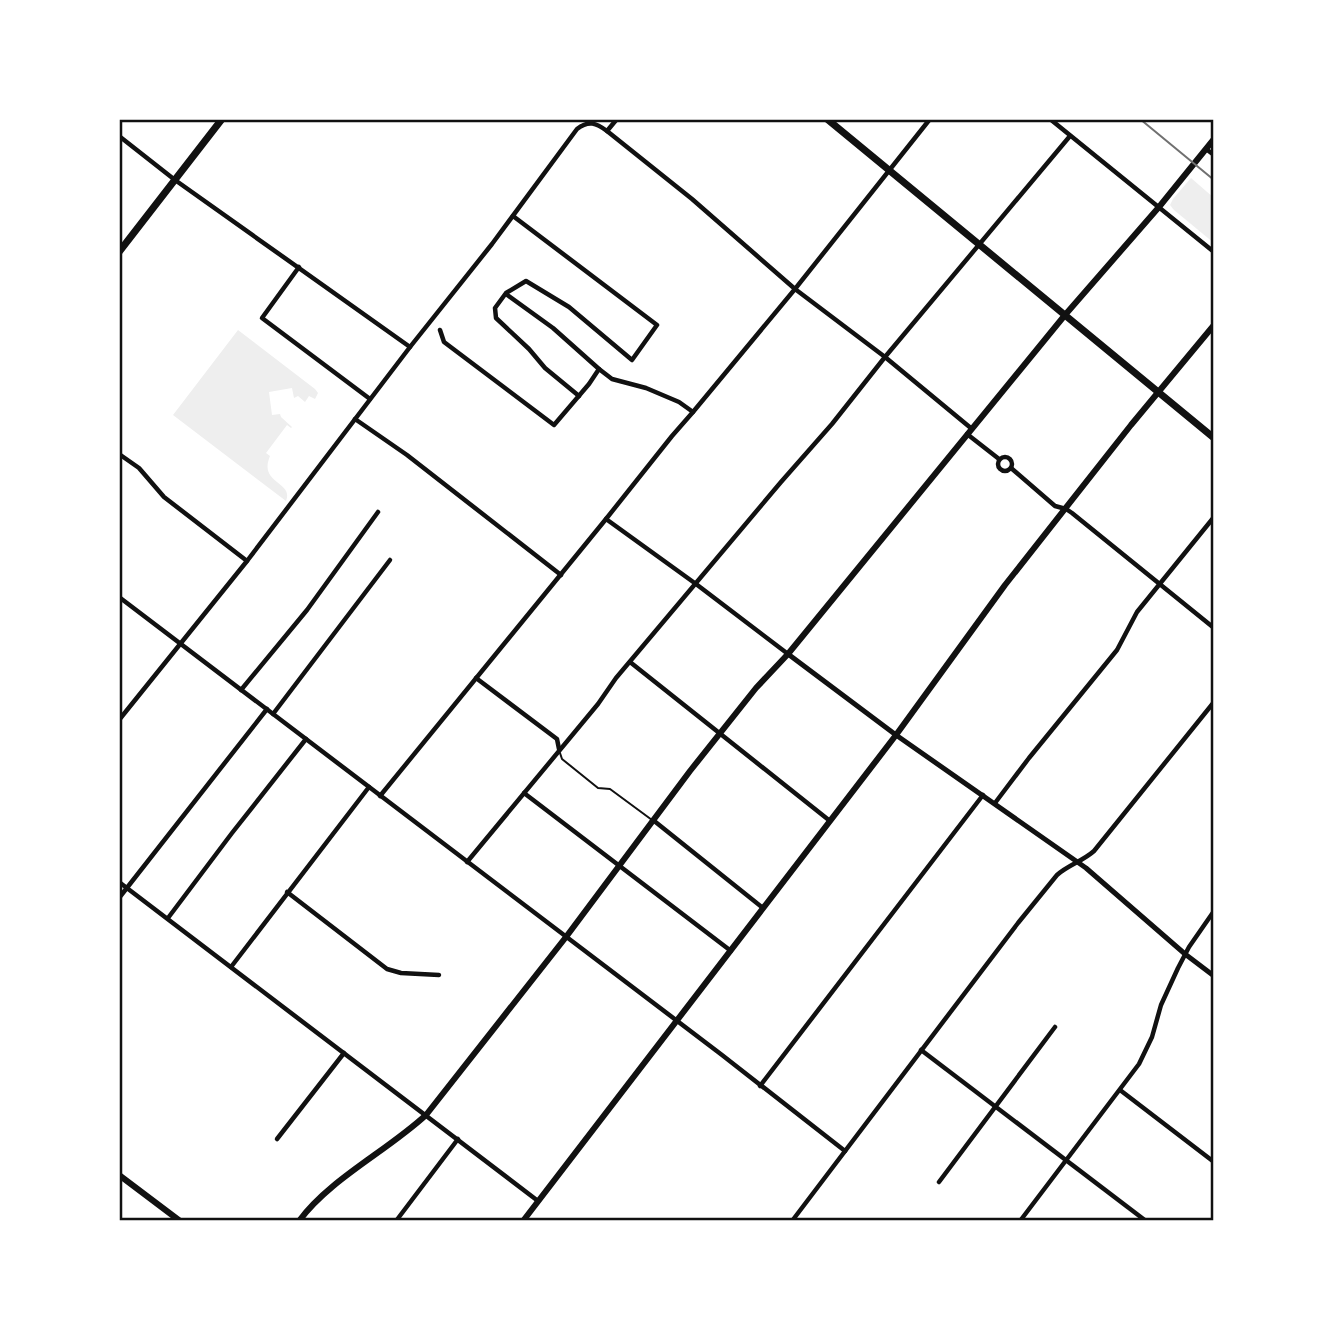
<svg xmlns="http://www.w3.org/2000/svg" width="1333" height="1340" viewBox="0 0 1333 1340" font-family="'Open Sans',sans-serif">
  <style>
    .green { fill: #eee }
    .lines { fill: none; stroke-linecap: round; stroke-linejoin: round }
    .service { stroke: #111; stroke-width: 2 }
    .minor { stroke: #111; stroke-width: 4.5 }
    .tertiary { stroke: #111; stroke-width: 5 }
    .secondary { stroke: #111; stroke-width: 6 }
    .primary { stroke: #111; stroke-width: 7 }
    .rail { stroke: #707070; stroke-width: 2 }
    .neatline { fill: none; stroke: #111; stroke-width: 2.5 }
  </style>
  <rect width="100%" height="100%" fill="#fff"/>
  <!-- green -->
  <g class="green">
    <path d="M1191,178l23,20v45l-40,-33 -4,-5 3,-6z"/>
    <path d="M238,330l77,59 3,4 -3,6 -6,-3 -4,6 -7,-6 -4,2 -2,-10 -23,4 3,23 8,-1 1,3 11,10 -1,1 -4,-3 -21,28 4,3c-12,28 24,25 16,45l-113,-86z"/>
  </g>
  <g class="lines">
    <!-- service -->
    <path class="service" d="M560,753l2,6 36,29 12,1 42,31"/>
    <!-- minor -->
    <g class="minor">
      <path d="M1050,119l164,133"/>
      <path d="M607,131l10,-12"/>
      <path d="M119,136l56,44 235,167"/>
      <path d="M1206,149l8,6"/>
      <path d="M513,216l144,109 -25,35 -63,-53 -43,-26 -20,12 -11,15 1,10 33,31 16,19 34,28"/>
      <path d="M299,267l-37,51 108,81"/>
      <path d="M506,294l47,34 46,41"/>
      <path d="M440,330l4,12 110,83 35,-41 10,-15 13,10 34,9 33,14 14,10"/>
      <path d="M355,419l52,36 154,120"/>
      <path d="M967,434l32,25"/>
      <path d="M119,454l20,14 25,29 83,64"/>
      <circle cx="1005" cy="464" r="7"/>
      <path d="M1011,468l44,38 11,3 6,4 142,115"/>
      <path d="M606,519l90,65 92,70"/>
      <path d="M119,597l603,458 123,96"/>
      <path d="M630,662l200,159"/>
      <path d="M476,678l81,61 2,10"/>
      <path d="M241,690l66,-80 71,-98"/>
      <path d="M273,714l117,-154"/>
      <path d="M119,720l128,-159 163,-214 82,-103 85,-115c12,-9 19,-6 30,2l85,68 103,90 90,68 87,72"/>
      <path d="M524,793l207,158"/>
      <path d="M380,796l226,-277 66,-83 21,-24 102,-123 135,-170"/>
      <path d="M995,803l34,-45 88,-108 20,-38 77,-95"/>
      <path d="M653,820l110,88"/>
      <path d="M467,862l131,-158 18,-26 165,-196 51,-58 53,-67 185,-221"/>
      <path d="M119,882l419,319"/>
      <path d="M287,892l100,77 14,4 38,2"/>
      <path d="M119,898l148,-189"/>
      <path d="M168,918l64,-85 74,-94"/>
      <path d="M231,967l138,-180"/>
      <path d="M921,1050l225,171"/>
      <path d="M760,1086l223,-291"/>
      <path d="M1120,1090l94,72"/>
      <path d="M277,1139l67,-86"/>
      <path d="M939,1182l116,-155"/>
      <path d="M396,1221l62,-82"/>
      <path d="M792,1221l226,-298 39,-48c11,-10 26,-14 37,-24l120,-149"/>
      <path d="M1020,1221l119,-157 13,-27 9,-32 17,-37 11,-21 25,-36"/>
    </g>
    <!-- tertiary -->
    <path class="tertiary" d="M788,654l108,81 190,133 99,86 29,22"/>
    <!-- secondary -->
    <g class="secondary">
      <path d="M119,1175l61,46"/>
      <path d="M299,1221c31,-42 88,-70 127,-106l140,-178 124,-166 66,-83 32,-34 277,-339 94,-108 55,-68"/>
      <path d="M523,1221l373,-486 109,-150 126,-160 83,-100"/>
    </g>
    <!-- primary -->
    <g class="primary">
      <path d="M827,119l387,319"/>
      <path d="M119,252l103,-133"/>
    </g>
    <!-- rail -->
    <path class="rail" d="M1140,119l74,61"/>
  </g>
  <!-- border -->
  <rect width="1333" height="1340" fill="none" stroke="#ffffff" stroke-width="242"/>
  <rect x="121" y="121" width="1091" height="1098" class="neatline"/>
</svg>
